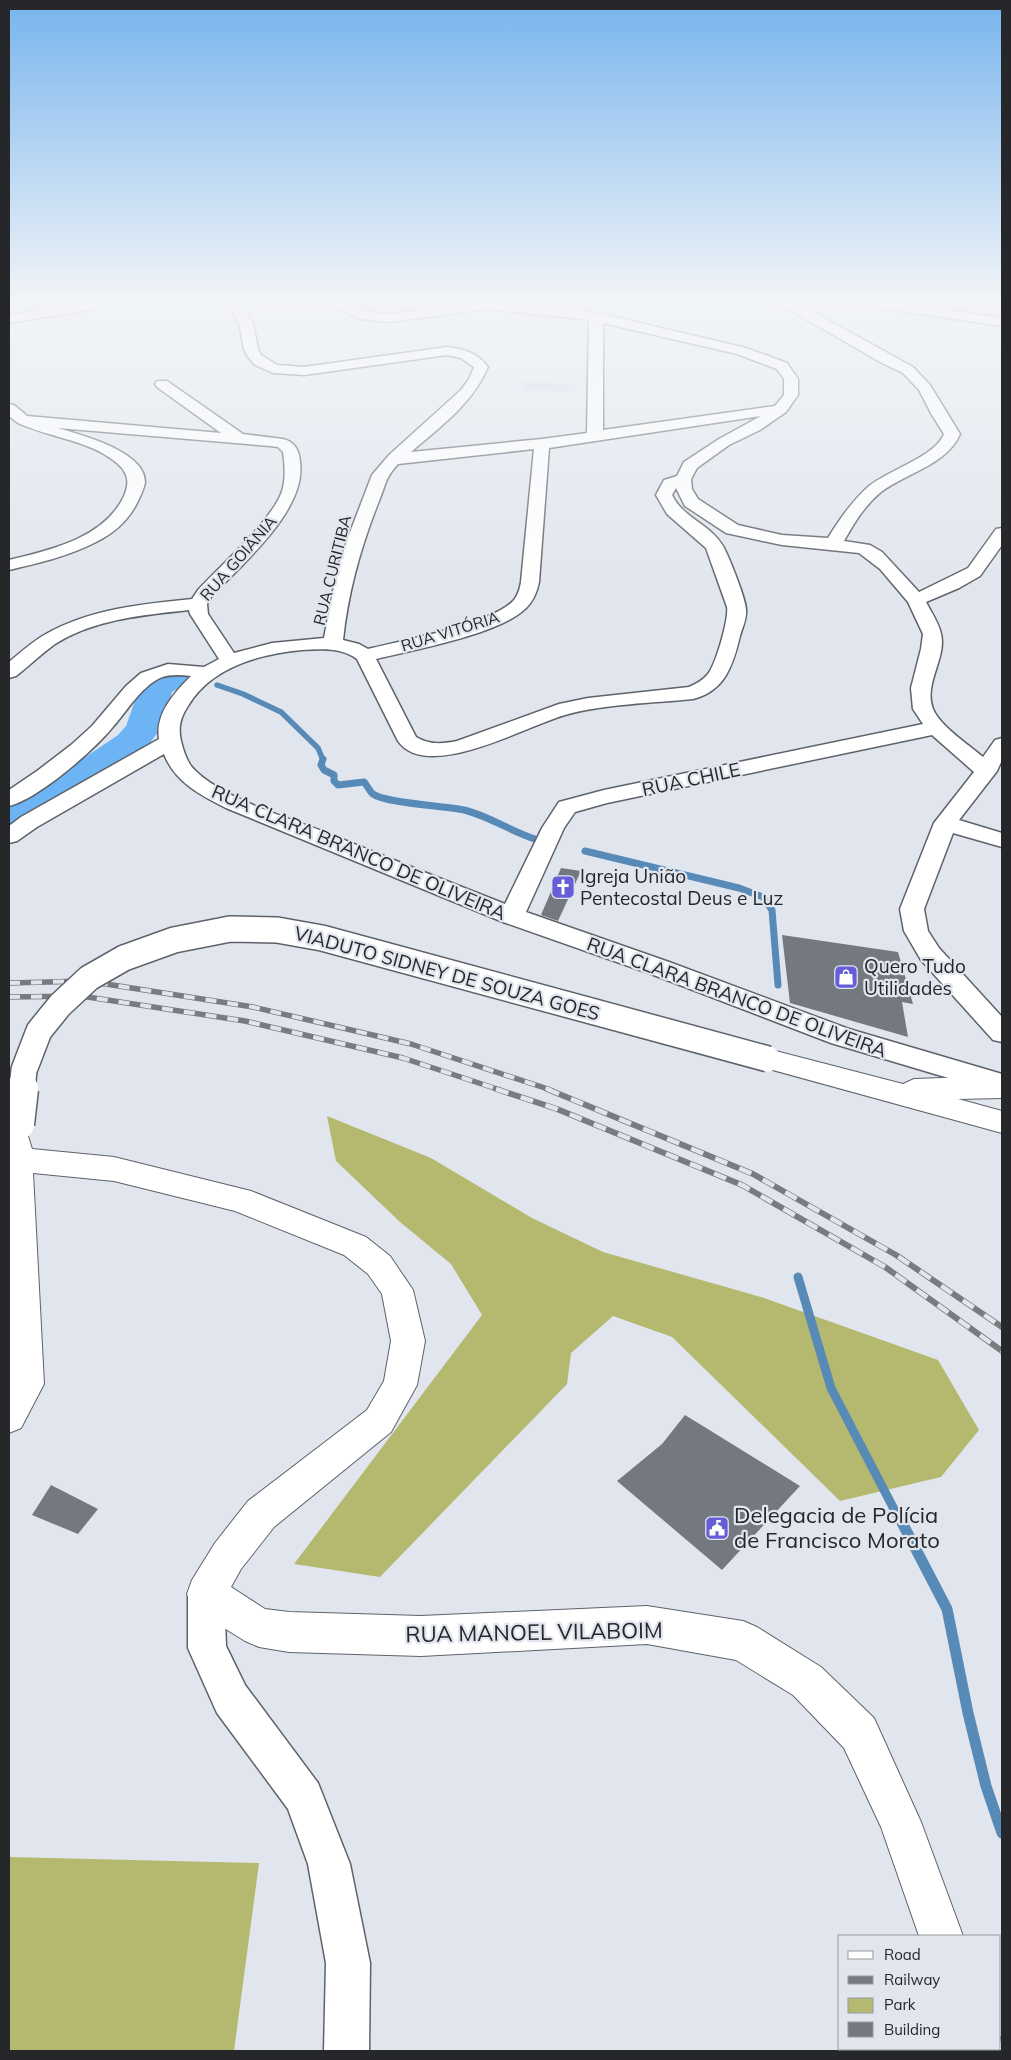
<svg xmlns="http://www.w3.org/2000/svg" width="1011" height="2060" viewBox="0 0 1011 2060" font-family="Mulish,sans-serif">
  <style>
    .built { fill: #d3dbea }
    .green { fill: #b5b970 }
    .lines { fill: none; stroke-linecap: round; stroke-linejoin: round }
    .stream-far3 { stroke: #588ab8; stroke-width: 5.5 }
    .stream-far2 { stroke: #588ab8; stroke-width: 7 }
    .stream-far1 { stroke: #588ab8; stroke-width: 9 }
    .stream { stroke: #588ab8; stroke-width: 11 }
    .river { fill: #6db4f5; fill-rule: evenodd }
    .building { fill: #74787f }
    .minor-casing { stroke: #5e6269; stroke-width: 3 }
    .major-casing { stroke: #5e6269; stroke-width: 2 }
    .minor { fill: #fff; fill-rule: evenodd }
    .major { fill: #fff; fill-rule: evenodd }
    .rail-far1-casing { stroke: #787b80; stroke-width: 5.5 }
    .rail-casing { stroke: #787b80; stroke-width: 6 }
    .rail-far1 { stroke: #e1e6ee; stroke-width: 4; stroke-dasharray: 11; stroke-linecap: butt }
    .rail { stroke: #e1e6ee; stroke-width: 4.5; stroke-dasharray: 13; stroke-linecap: butt }
    .major-bridge-far1-casing { stroke: #5e6269; stroke-width: 28; stroke-linecap: butt }
    .major-bridge-casing { stroke: #5e6269; stroke-width: 35; stroke-linecap: butt }
    .major-bridge-far1 { stroke: #fff; stroke-width: 25 }
    .major-bridge { stroke: #fff; stroke-width: 32 }
    .labels { text-anchor: middle; dominant-baseline: central; stroke-width: 4.5; stroke-linejoin: round; paint-order: stroke }
    .far-street-label { font-size: 16px; fill: #26272a; stroke: #e1e6ee }
    .street-label { font-size: 19px; fill: #26272a; stroke: #e1e6ee }
    .poi-label { font-size: 19px; fill: #26272a; stroke: #e1e6ee; text-anchor: start }
    .near-poi-label { font-size: 22px; fill: #26272a; stroke: #e1e6ee; text-anchor: start }
    .near-street-label { font-size: 22px; fill: #26272a; stroke: #e1e6ee }
  </style>
  <rect width="100%" height="100%" fill="#e1e6ee"/>
  <!-- built -->
  <path class="built" d="M523,382l52,2v7l-53,-1z"/>
  <!-- green -->
  <g class="green">
    <path d="M327,1116l104,42 101,60 71,34 158,45 177,63 41,70 -38,47 -101,24 -168,-164 -59,-21 -42,37 -4,31 -187,193 -86,-13 188,-249 -31,-51 -51,-42 -64,-61z"/>
    <path d="M9,1857l250,6 -25,188h-225z"/>
  </g>
  <g class="lines">
    <!-- stream-far3 -->
    <path class="stream-far3" d="M217,685l26,9 38,18 37,36 5,12"/>
    <!-- stream-far2 -->
    <g class="stream-far2">
      <path d="M323,759l-2,6 3,5 10,5v6l4,4 26,-3c3,3 6,10 9,12 11,9 73,12 91,16 25,6 46,21 71,29"/>
      <path d="M585,851l154,37 24,9 9,13 6,75"/>
    </g>
    <!-- stream-far1 -->
    <path class="stream-far1" d="M798,1277l33,111 66,127"/>
    <!-- stream -->
    <path class="stream" d="M897,1513l50,96 21,104 18,73 16,47"/>
    <!-- river -->
    <path class="river" d="M184,667l12,3 5,7 -5,7 -19,5 -5,3 -11,36 -17,23 -53,36 -68,36 -14,4v-27l56,-29 53,-36 8,-9 14,-39 5,-7 9,-6z"/>
  </g>
  <!-- building -->
  <g class="building">
    <path d="M561,868l20,3 -23,50 -17,-6z"/>
    <path d="M782,935l116,17 15,52 -11,-2 6,35 -118,-34z"/>
    <path d="M685,1415l115,71 -78,84 -105,-89 45,-37z"/>
    <path d="M51,1485l47,24 -20,25 -46,-19z"/>
  </g>
  <g class="lines">
    <!-- minor casing -->
    <g class="minor-casing">
      <g id="minor">
        <path d="M87,303h25l-6,4 -97,16v-8z"/>
        <path d="M227,303h12l14,20 5,26 3,6 16,10 27,2 143,-20c17,2 31,6 41,20 -15,36 -48,60 -77,85l131,-13 45,-6 2,-113 -103,-11 -96,13 -30,-3 -28,-13 -1,-3h16l21,9 22,2 68,-9 -1,-2h45l87,8 157,37 41,15 11,16v16l-12,17 -26,18 -31,15 -32,23 -6,11 1,10 6,10 40,26 44,10 46,3c11,-18 24,-37 41,-52 20,-16 67,-30 75,-52l-12,-19 -13,-25 -16,-17 -21,-10 -99,-57 -1,-3h15l116,64 17,18 30,49c-12,30 -54,39 -79,58 -16,13 -27,31 -37,49l26,4 12,7 37,40 49,-24 28,-39 6,-1v17l-22,31 -21,12 -33,14c5,10 13,21 15,32 6,24 -18,50 -8,75 7,17 36,36 50,48l12,-17 7,-2v22l-5,11 -38,49 43,13v14l-49,-14 -29,76 4,22 11,17 63,69v25l-9,-2 -72,-80 -17,-29 -4,-22 34,-86 40,-51 -42,-37 -325,68 -32,9 -11,16 -38,84 143,50 180,67 153,45v20l-171,-51 -180,-69 -148,-52 -277,-114c-26,-13 -51,-26 -62,-54l-127,73 -20,14 -8,2v-17l12,-9 138,-78c-4,-25 15,-46 32,-63 -10,-1 -21,-2 -31,2 -20,10 -33,33 -48,50 -19,23 -74,71 -103,78v-16l28,-19 34,-26 21,-19 34,-40 15,-13 27,-9 36,3 15,-8 -29,-45 -1,-4c-45,5 -94,9 -134,34 -14,10 -26,22 -39,32l-7,2v-16c12,-10 23,-20 37,-28 44,-25 96,-30 146,-35l6,-9c22,-24 71,-67 83,-96 5,-12 4,-29 2,-42l-5,-5 -8,-1 -212,-18c23,7 87,23 87,54 -1,7 -5,15 -8,21 -9,18 -23,30 -41,39 -27,14 -57,21 -87,28v-10c41,-10 96,-22 115,-64 7,-16 3,-26 -11,-36 -26,-20 -65,-23 -95,-37l-9,-7v-12l5,1 13,11 194,17 -64,-46 -2,-3 2,-3h10l76,53 40,5c12,3 16,11 17,23 7,48 -58,102 -89,135l-4,7 1,10 26,39 38,-10 52,-5 13,-68 12,-35 23,-60 17,-20 72,-65 8,-11 5,-12 -13,-9 -14,-3 -143,20 -31,-2 -18,-8 -7,-8 -4,-8 -5,-26zM603,323l134,31 40,15 7,10v16l-9,11 -172,24zM761,416l-42,23 -35,23 -7,14 -13,4 -8,15 11,19 39,34 21,59c2,12 -11,57 -19,67 -5,6 -12,10 -19,13l-101,11 -29,6 -102,37c-15,3 -27,4 -41,-4l-40,-78c37,-9 123,-25 149,-50 8,-7 12,-17 14,-27l10,-134zM534,449l-13,133c-1,6 -3,13 -7,18 -21,24 -113,41 -146,49l-9,-5 -16,-4c5,-48 18,-94 36,-139 7,-17 6,-23 19,-37zM676,488l9,18 41,27 56,12 77,8 21,16 28,33 15,32 -2,15 -10,39 2,21 10,15 -319,66 -45,12 -17,26 -37,76c-61,-24 -122,-48 -183,-73 -37,-14 -106,-35 -131,-65 -5,-7 -8,-17 -10,-25 -3,-13 -1,-23 7,-35 23,-39 72,-52 114,-56 19,-1 39,-3 55,9l41,82c29,42 130,-16 167,-26 38,-11 88,-12 128,-16 32,-8 40,-34 47,-63 2,-8 7,-17 6,-26 0,-11 -17,-53 -23,-64 -13,-22 -40,-28 -51,-51z"/>
        <path d="M868,303h31l103,15v8l-128,-19 -5,-1z"/>
        <path d="M206,1576l13,5 5,13 2,52 19,39 73,98 32,81 20,99 -1,88h-45l2,-88 -18,-99 -20,-55 -71,-96 -29,-65v-54l5,-13z"/>
      </g>
    </g>
    <!-- major casing -->
    <g class="major-casing">
      <g id="major">
        <path d="M768,1049l135,35 11,-5 88,-3v22l-44,1 44,12v22l-244,-67 -4,-7 4,-7z"/>
        <path d="M17,1132l11,4 4,13 82,8 137,34 115,46 24,19 23,34 12,51 -8,44 -26,47 -117,95 -33,42 -10,18 34,22 24,3 132,4 226,-10 96,15 14,6 64,40 53,51 47,104 42,114h-44l-38,-109 -37,-79 -51,-53 -57,-35 -89,-16 -226,12 -132,-4 -30,-5 -14,-6 -53,-33 -5,-14 5,-14 23,-37 33,-42 119,-91 17,-29 7,-40 -9,-47 -14,-20 -24,-19 -109,-44 -121,-30 -81,-8 11,211 -23,44 -12,5v-298z"/>
        <path d="M1000,2037l2,14h-45l1,-2h42z"/>
      </g>
    </g>
    <!-- minor -->
    <use href="#minor" class="minor"/>
    <!-- major -->
    <use href="#major" class="major"/>
    <!-- rail-far1 casing -->
    <g class="rail-far1-casing">
      <g id="rail-far1">
        <path d="M9,983l78,-2 166,26 158,37 140,46"/>
        <path d="M9,997l72,-1 164,25 158,37 97,32"/>
      </g>
    </g>
    <!-- rail casing -->
    <g class="rail-casing">
      <g id="rail">
        <path d="M496,1089l61,20 185,76 143,82 117,84"/>
        <path d="M547,1089l206,85 143,81 106,72"/>
      </g>
    </g>
    <!-- rail-far1 -->
    <use href="#rail-far1" class="rail-far1"/>
    <!-- rail -->
    <use href="#rail" class="rail"/>
    <!-- major-bridge-far1 casing -->
    <g class="major-bridge-far1-casing">
      <path id="major-bridge-far1" d="M22,1090l2,-20 15,-39 21,-26 29,-27 35,-20 50,-18 56,-11 47,1 45,8 446,121"/>
    </g>
    <!-- major-bridge casing -->
    <g class="major-bridge-casing">
      <path id="major-bridge" d="M18,1124l4,-35"/>
    </g>
    <!-- major-bridge-far1 -->
    <use href="#major-bridge-far1" class="major-bridge-far1"/>
    <!-- major-bridge -->
    <use href="#major-bridge" class="major-bridge"/>
  </g>
  <!-- sky -->
  <linearGradient id="sky" x2="0" y2="1"><stop stop-color="#77b4ed"/><stop offset="0.51" stop-color="#f2f4f7"/><stop offset="1" stop-color="#f2f4f7" stop-opacity="0"/></linearGradient>
  <rect width="1011" height="591" fill="url(#sky)"/>
  <!-- icons -->
  <defs>
    <g id="church-square" transform="scale(1.25)"><rect x="-9" y="-9" width="18" height="18" rx="4" fill="#675dd7" stroke="#e1e6ee"/><path d="M-1.2-6h2.4v3.5h3.3v2.4h-3.3V6h-2.4V-.1h-3.3v-2.4h3.3Z" fill="#fff"/></g>
    <g id="shop-square" transform="scale(1.25)"><rect x="-9" y="-9" width="18" height="18" rx="4" fill="#675dd7" stroke="#e1e6ee"/><path d="M-5-2.5h2.3a2.7 3.5 0 0 1 5.4 0H5L5.5 6h-11ZM-1.5-2.5h3a1.5 2.3 0 0 0-3 0Z" fill="#fff"/></g>
    <g id="civic-square" transform="scale(1.25)"><rect x="-9" y="-9" width="18" height="18" rx="4" fill="#675dd7" stroke="#e1e6ee"/><path d="M-.6-6.5H3V-4.5H.6V-3L4-1V1h2V6H-6V1h2V-1L-.6-3ZM-1.2 2.5V6h2.4V2.5Z" fill="#fff"/></g>
  </defs>
  <g fill-rule="evenodd">
    <use href="#church-square" x="563" y="887"/>
    <use href="#shop-square" x="846" y="977"/>
    <use href="#civic-square" x="717" y="1528"/>
  </g>
  <g class="labels">
    <!-- far-street labels -->
    <g class="far-street-label">
      <text transform="translate(238 558) rotate(-49)">RUA GOIÂNIA</text>
      <text transform="translate(332 570) rotate(-76)">RUA CURITIBA</text>
      <text transform="translate(450 631) rotate(-17)">RUA VITÓRIA</text>
    </g>
    <!-- street labels -->
    <g class="street-label">
      <text transform="translate(691 779) rotate(-12)">RUA CHILE</text>
      <text transform="translate(359 852) rotate(23)">RUA CLARA BRANCO DE OLIVEIRA</text>
      <text transform="translate(447 973) rotate(15)">VIADUTO SIDNEY DE SOUZA GOES</text>
      <text transform="translate(737 997) rotate(20)">RUA CLARA BRANCO DE OLIVEIRA</text>
    </g>
    <!-- poi labels -->
    <g class="poi-label">
      <text x="580" y="876">Igreja União<tspan x="580" dy="22">Pentecostal Deus e Luz</tspan></text>
      <text x="864" y="966">Quero Tudo<tspan x="864" dy="22">Utilidades</tspan></text>
    </g>
    <!-- near-poi labels -->
    <g class="near-poi-label">
      <text x="734" y="1515">Delegacia de Polícia<tspan x="734" dy="25">de Francisco Morato</tspan></text>
    </g>
    <!-- near-street labels -->
    <g class="near-street-label">
      <text transform="translate(534 1632) rotate(-1)">RUA MANOEL VILABOIM</text>
    </g>
  </g>
  <!-- border -->
  <rect width="1011" height="2060" fill="none" stroke="#26272a" stroke-width="20"/>
  <!-- legend -->
  <rect x="838" y="1935" width="162" height="115" fill="#e1e6ee" stroke="#969aa0"/>
  <rect x="848" y="1951" width="25" height="8" fill="#ffffff" stroke="#969aa0"/>
  <text x="884" y="1960" font-size="15" fill="#26272a">Road</text>
  <rect x="848" y="1976" width="25" height="8" fill="#787b80" stroke="#969aa0"/>
  <text x="884" y="1985" font-size="15" fill="#26272a">Railway</text>
  <rect x="848" y="1998" width="25" height="15" fill="#b5b970" stroke="#969aa0"/>
  <text x="884" y="2010" font-size="15" fill="#26272a">Park</text>
  <rect x="848" y="2022" width="25" height="15" fill="#74787f" stroke="#969aa0"/>
  <text x="884" y="2035" font-size="15" fill="#26272a">Building</text>
</svg>
